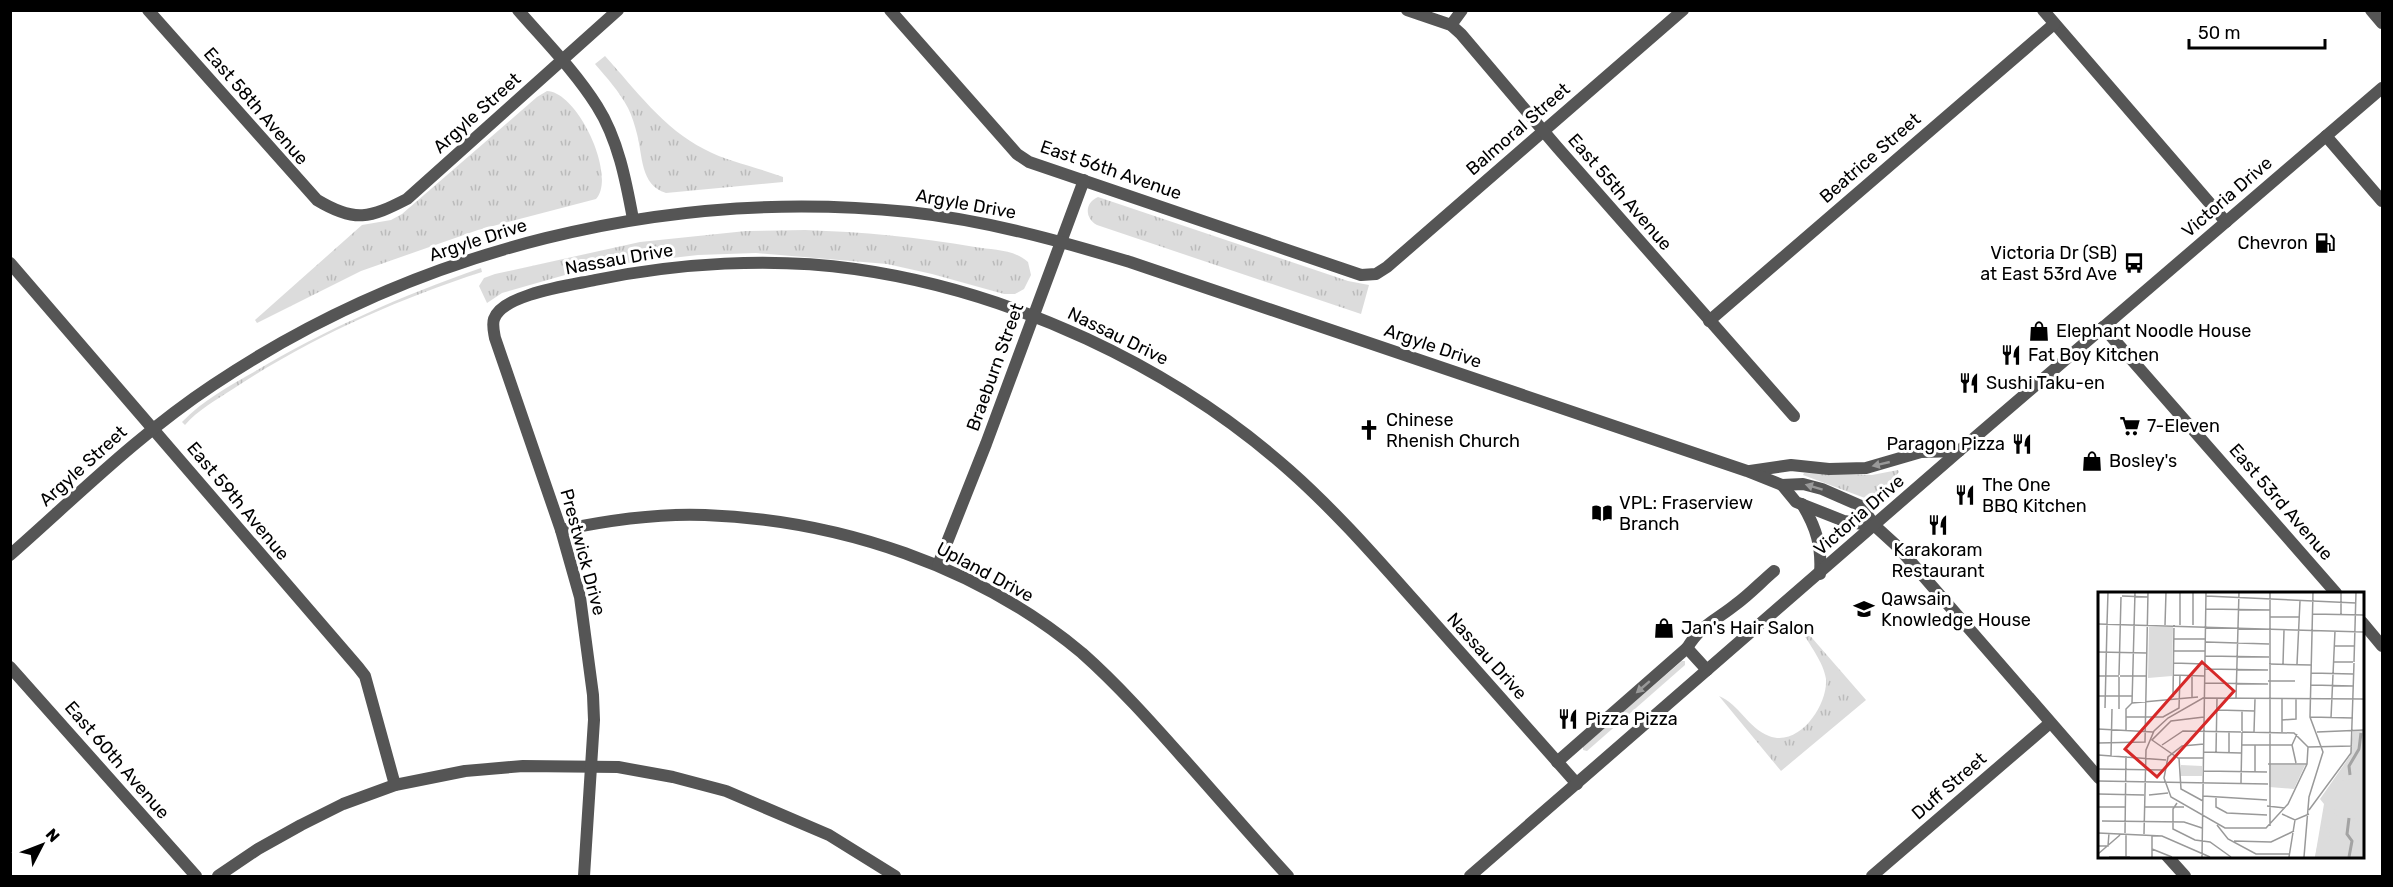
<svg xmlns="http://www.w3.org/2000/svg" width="2393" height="887" viewBox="0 0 2393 887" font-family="Rubik,sans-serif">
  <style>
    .grass { fill: url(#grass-tufts) }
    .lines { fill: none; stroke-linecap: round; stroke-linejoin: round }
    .minor { stroke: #555; stroke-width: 12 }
    .tertiary { stroke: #555; stroke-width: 12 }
    .oneway { fill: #999 }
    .labels { text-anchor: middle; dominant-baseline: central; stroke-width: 6; stroke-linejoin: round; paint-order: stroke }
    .street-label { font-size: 18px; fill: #000; stroke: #fff }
    .poi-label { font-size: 18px; fill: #000; stroke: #fff; text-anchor: start }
    .inset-river { fill: none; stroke: #a3a3a3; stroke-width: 3 }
    .inset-road { fill: none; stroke: #999; stroke-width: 1.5 }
    .view { fill: #d62828; fill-opacity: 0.15; stroke: #d62828; stroke-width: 3 }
    .inset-edge { fill: none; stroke: #000; stroke-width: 3 }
  </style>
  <defs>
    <pattern id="grass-tufts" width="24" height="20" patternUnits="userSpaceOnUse" patternTransform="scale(1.5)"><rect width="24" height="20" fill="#dcdcdc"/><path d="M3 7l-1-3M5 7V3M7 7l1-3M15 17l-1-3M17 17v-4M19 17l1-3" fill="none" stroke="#bbb"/></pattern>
  </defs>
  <rect width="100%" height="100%" fill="#fff"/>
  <!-- grass -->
  <g class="grass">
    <path d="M605,56c30,33 59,73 99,93 24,13 53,18 79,28v5l-117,11c-26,-8 -23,-37 -29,-59 -2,-8 -5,-18 -9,-26 -9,-17 -21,-30 -33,-44z"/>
    <path d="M547,91c31,1 70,85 49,108l-118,31 -117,41 -104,52 -2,-3 107,-95 29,-5 11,-6 135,-117z"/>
    <path d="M1098,197l250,84 21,4 -8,29 -264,-89c-12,-7 -13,-22 1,-28z"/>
    <path d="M805,230c57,2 113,7 170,17 17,3 39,2 53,15l3,13 -7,14 -9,5h-11l-72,-20 -45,-10 -131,-11 -58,2 -79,9 -47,9 -70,20 -15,10 -8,-17 5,-8 11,-4 145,-32 106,-11z"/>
    <path d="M481,268l1,4c-87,28 -172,66 -249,117 -17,11 -35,21 -48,36l-3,-3c20,-21 47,-36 72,-50 72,-43 147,-76 227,-104z"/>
    <path d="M1898,470l1,2 -26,29 -70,-26 1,-2 68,2z"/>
    <path d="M1799,623l67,77 -85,71 -62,-75c20,8 29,32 50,40 30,12 59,-31 57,-57 -2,-16 -17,-35 -25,-49z"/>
    <path d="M1682,661h3v4l-98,86 -4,-1v-4z"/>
  </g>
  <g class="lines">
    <!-- minor -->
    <g class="minor">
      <path d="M148,10l169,190c38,23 53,18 90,-1l211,-189"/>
      <path d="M890,10l127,144 12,8 332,113 15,-1 11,-7 296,-257"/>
      <path d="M1407,10l44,15 10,9 96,113 237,269"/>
      <path d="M2043,10l183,212"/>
      <path d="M2371,10l11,13"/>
      <path d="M1451,25l11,-15"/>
      <path d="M2326,136l56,65"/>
      <path d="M10,263l348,404 7,9 30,109"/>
      <path d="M1709,321l345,-297"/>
      <path d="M2103,327l233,266"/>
      <path d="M561,530c48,-10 96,-17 144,-15 135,5 273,51 377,138 36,32 69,69 101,105 35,39 69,79 105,118"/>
      <path d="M938,565l48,-121 98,-264"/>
      <path d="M2362,622l20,24"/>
      <path d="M1687,648l20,22"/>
      <path d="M10,667l186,209"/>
      <path d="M1557,762l130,-114c14,-23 28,-27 48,-43 14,-10 26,-23 39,-34"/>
      <path d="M218,876l40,-27 43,-24 42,-21 52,-19 70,-14 58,-5 95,1 55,10 53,14 103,44 66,41"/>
      <path d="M584,876l10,-156 -1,-25 -13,-98 -19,-67 -66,-192c-1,-6 -3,-13 -1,-19 8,-25 78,-34 101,-39 82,-17 177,-23 260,-11 156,22 317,97 434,201 51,45 95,97 140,147 49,56 99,111 148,167"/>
      <path d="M1872,876l178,-153"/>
    </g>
    <!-- tertiary -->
    <g class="tertiary">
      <path d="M518,10c27,31 57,61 79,96 21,33 29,75 36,113"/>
      <path d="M1750,471l41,-6 38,4 37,-1 55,-16 38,-1"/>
      <path d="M1782,485l14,17 48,19 31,5"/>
      <path d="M1802,504c14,23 20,42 18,70"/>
      <path d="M10,555c67,-59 129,-121 203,-170 203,-136 452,-198 696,-173 75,8 148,28 221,50l617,209 35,14 21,-1 19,5 39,17 14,20 23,21 201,231"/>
      <path d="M2167,856l18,20"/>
      <path d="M1470,876l489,-425 423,-363"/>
    </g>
  </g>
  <!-- one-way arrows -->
  <defs><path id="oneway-solid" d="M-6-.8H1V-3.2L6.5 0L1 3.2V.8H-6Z" transform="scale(1.5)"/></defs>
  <g class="oneway">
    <use href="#oneway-solid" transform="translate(1881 464) rotate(167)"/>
    <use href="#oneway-solid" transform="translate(1814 487) rotate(-163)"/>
    <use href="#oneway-solid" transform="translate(1643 687) rotate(139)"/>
  </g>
  <!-- icons -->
  <defs>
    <g id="fuel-bare" transform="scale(1.62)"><path d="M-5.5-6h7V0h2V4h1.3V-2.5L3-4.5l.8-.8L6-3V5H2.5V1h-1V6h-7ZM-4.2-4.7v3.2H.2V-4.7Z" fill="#000" stroke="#fff" stroke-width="2.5" paint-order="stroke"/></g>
    <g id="bus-bare" transform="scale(1.62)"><path d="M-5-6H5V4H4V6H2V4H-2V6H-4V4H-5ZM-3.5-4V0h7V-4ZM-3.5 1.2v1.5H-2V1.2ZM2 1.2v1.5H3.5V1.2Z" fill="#000" stroke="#fff" stroke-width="2.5" paint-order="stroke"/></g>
    <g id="shop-bare" transform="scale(1.62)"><path d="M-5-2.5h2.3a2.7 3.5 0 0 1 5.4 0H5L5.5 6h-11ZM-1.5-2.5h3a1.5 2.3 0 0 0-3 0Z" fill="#000" stroke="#fff" stroke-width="2.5" paint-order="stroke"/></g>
    <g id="restaurant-bare" transform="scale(1.62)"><path d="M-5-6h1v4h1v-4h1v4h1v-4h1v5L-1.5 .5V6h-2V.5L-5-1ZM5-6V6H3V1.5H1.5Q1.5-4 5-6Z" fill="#000" stroke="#fff" stroke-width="2.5" paint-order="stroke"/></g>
    <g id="supermarket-bare" transform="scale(1.62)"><path d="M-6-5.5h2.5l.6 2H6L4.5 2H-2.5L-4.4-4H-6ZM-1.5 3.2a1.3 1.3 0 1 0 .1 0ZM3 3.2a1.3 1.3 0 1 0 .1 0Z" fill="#000" stroke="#fff" stroke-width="2.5" paint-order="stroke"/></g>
    <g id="church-bare" transform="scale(1.62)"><path d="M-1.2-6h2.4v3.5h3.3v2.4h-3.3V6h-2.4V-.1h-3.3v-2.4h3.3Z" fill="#000" stroke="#fff" stroke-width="2.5" paint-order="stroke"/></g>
    <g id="library-bare" transform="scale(1.62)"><path d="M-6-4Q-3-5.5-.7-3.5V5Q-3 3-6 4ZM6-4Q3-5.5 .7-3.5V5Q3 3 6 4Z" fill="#000" stroke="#fff" stroke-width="2.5" paint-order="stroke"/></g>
    <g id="school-bare" transform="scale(1.62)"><path d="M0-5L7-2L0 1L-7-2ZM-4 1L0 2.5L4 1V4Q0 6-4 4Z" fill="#000" stroke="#fff" stroke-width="2.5" paint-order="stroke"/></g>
  </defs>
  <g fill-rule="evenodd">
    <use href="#fuel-bare" x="2325" y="243"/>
    <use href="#bus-bare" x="2134" y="263"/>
    <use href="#shop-bare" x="2039" y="331"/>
    <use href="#restaurant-bare" x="2011" y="355"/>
    <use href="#restaurant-bare" x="1969" y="383"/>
    <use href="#supermarket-bare" x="2130" y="426"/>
    <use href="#church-bare" x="1369" y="430"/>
    <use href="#restaurant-bare" x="2022" y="444"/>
    <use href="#shop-bare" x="2092" y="461"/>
    <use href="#restaurant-bare" x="1965" y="495"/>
    <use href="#library-bare" x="1602" y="513"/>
    <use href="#restaurant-bare" x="1938" y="525"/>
    <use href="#school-bare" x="1864" y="609"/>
    <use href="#shop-bare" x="1664" y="628"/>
    <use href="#restaurant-bare" x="1568" y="719"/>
  </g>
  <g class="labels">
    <!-- street labels -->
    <g class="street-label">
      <text transform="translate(256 106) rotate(49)">East 58th Avenue</text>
      <text transform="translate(477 113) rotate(-42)">Argyle Street</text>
      <text transform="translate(1518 129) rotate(-41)">Balmoral Street</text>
      <text transform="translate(1870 158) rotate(-41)">Beatrice Street</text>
      <text transform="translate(1111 170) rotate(19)">East 56th Avenue</text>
      <text transform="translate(1620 192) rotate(49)">East 55th Avenue</text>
      <text transform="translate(2227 197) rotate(-41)">Victoria Drive</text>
      <text transform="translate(966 204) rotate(10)">Argyle Drive</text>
      <text transform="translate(478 240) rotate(-18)">Argyle Drive</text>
      <text transform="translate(619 259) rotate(-10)">Nassau Drive</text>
      <text transform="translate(1118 336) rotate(26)">Nassau Drive</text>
      <text transform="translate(1433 346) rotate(19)">Argyle Drive</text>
      <text transform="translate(995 367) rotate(-70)">Braeburn Street</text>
      <text transform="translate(83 466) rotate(-42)">Argyle Street</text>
      <text transform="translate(238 501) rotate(50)">East 59th Avenue</text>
      <text transform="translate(2281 502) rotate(49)">East 53rd Avenue</text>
      <text transform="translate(1859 515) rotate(-41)">Victoria Drive</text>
      <text transform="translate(583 552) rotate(75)">Prestwick Drive</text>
      <text transform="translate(985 572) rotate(28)">Upland Drive</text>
      <text transform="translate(1487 656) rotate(48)">Nassau Drive</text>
      <text transform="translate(117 760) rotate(49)">East 60th Avenue</text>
      <text transform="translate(1949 786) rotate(-41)">Duff Street</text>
    </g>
    <!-- poi labels -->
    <g class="poi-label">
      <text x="2308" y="243" text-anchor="end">Chevron</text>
      <text x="2117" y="253" text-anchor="end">Victoria Dr (SB)<tspan x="2117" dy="21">at East 53rd Ave</tspan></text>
      <text x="2056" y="331">Elephant Noodle House</text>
      <text x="2028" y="355">Fat Boy Kitchen</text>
      <text x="1986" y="383">Sushi Taku-en</text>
      <text x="1386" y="420">Chinese<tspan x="1386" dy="21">Rhenish Church</tspan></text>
      <text x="2147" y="426">7-Eleven</text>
      <text x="2005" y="444" text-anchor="end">Paragon Pizza</text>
      <text x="2109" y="461">Bosley's</text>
      <text x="1982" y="485">The One<tspan x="1982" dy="21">BBQ Kitchen</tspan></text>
      <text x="1619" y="503">VPL: Fraserview<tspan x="1619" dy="21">Branch</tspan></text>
      <text x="1938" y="550" text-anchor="middle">Karakoram<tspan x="1938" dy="21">Restaurant</tspan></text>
      <text x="1881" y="599">Qawsain<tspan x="1881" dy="21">Knowledge House</tspan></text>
      <text x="1681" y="628">Jan's Hair Salon</text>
      <text x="1585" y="719">Pizza Pizza</text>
    </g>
  </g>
  <!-- overview -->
  <g transform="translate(2098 592)">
    <rect width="266" height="266" fill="#fff"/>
    <path d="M255,139h10v126h-48l9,-53 -4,-5 30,-43z" fill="#dcdcdc"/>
    <path d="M51,35h24l-1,49 -24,2zM265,139v14l-11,34 -12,2zM83,173l21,1v10h-22zM171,173h36l-11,24 -25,-2zM239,208v13l-7,30 2,10 9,4 7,-38 3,2 -2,-7 14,12v31h-33l-3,-11zM228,211l1,42 -7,2 3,10h-8z" fill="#dcdcdc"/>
    <path class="inset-river" d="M252,183l-1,-9 10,-17 2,-16M251,265l3,-16 -5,-7 2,-16"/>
    <path class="inset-road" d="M24,4l26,1M108,4l150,7M108,17l64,1M214,22l52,1M243,22v-22M172,25h29M0,32l266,8M9,32l1,-32M67,33l1,-33M82,33v-33M95,33v-33M76,47h31M108,50l63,2M236,54h20M76,59h31M0,60l49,1M107,64l64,1M236,70h19M256,70l2,-70M75,71l32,1M171,72l42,1M185,72l1,-34M199,72l3,-63M107,77l63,1M213,81l42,1M21,83l2,-78M75,83l31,1M0,84h21M22,84h26M170,89h27M107,91l63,1M213,93l42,1M0,104h34M75,105l1,-72M94,105v-22M138,106l3,-106M184,107v33M34,111l66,-6M7,116l2,-83M21,117v-32M119,118l38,1M28,125h37l16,-9 1,-33M212,125l43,1M233,126l4,-87M184,128l14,-1v-20M0,137l55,3M28,138v-21l6,-6 3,-111M144,139v-20M156,140l1,-33M219,140l47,-2M0,151l47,-1 3,-150M106,152l-22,2 -14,11 -4,21 7,19 54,31h41l22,-24 19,-40 1,-17 -14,-14 -52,-1M64,153l21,-14 58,1M143,153h51M210,155l44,-1M105,160l38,1M118,160l1,-54M131,161v-22M0,163l68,5M13,164l1,-47M81,166l2,31 22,12M105,166h-25l-26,-18 19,-19 33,-4M198,171l-4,-18 5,-11M170,172h39M0,177l65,1M105,179l64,1M157,180v-27M0,189l170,3M143,191l1,-51M0,202l46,1M51,203l19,-2M105,204l64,4M118,205v10l11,6 40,2M79,211l-4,6v20l22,11 15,2 21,15M169,214l18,2M0,215h27M47,215h39M211,218l42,-57 3,-90M184,222l13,6 14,-6M4,229l82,1 18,6M119,233l11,14 28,15h34M172,234v-234M0,241l64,3 48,21M27,241l1,-77M46,242l2,-84 8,-19 14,-13 35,-20 161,1M54,244v21M136,249l37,1 23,-11M0,254h10l1,-13M54,257l20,8M0,262l22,-19M11,265h21M28,265v-22M104,265l4,-265M191,265l6,-37M206,265l5,-60 14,-45 -13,-35 3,-125"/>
    <path class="view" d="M104,70l32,29 -77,86 -32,-28z"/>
    <rect width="266" height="266" class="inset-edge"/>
  </g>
  <!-- border -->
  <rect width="2393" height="887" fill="none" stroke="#000000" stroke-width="24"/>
  <!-- north arrow -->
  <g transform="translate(42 845) rotate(48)" stroke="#ffffff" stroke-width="4.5" paint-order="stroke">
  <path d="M0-4.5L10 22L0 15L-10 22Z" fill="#000000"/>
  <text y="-9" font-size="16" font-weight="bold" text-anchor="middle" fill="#000000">N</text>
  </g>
  <!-- scale -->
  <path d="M2189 39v9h136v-9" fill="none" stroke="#000000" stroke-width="3"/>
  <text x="2198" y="39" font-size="18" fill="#000000" stroke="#ffffff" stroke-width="4.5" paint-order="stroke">50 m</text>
</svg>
